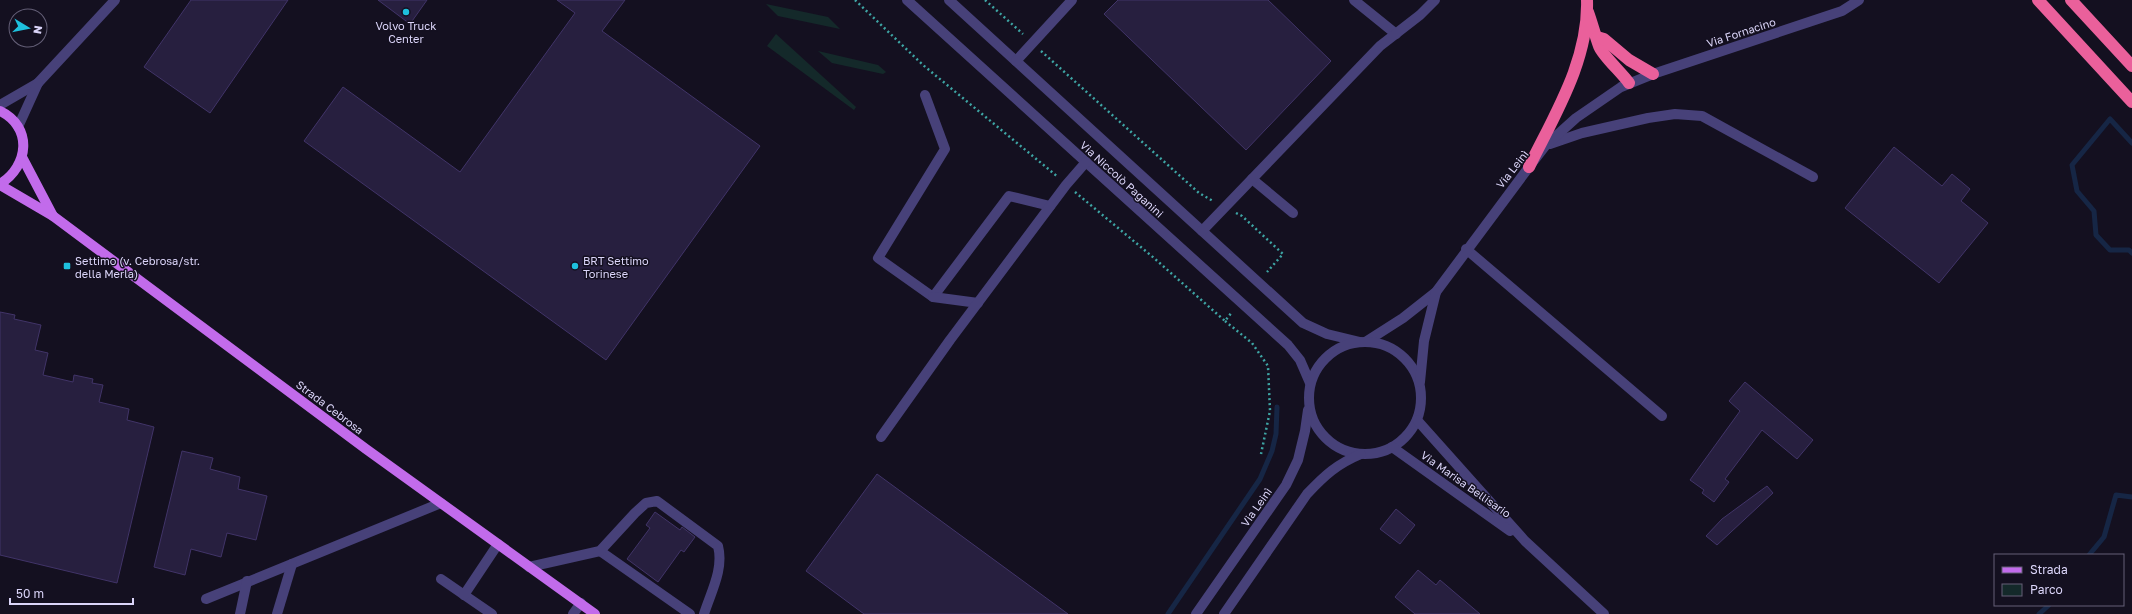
<svg xmlns="http://www.w3.org/2000/svg" width="2132" height="614" viewBox="0 0 2132 614" font-family="'Golos Text',sans-serif">
  <style>
    .green { fill: #14292a }
    .lines { fill: none; stroke-linecap: round; stroke-linejoin: round }
    .stream { stroke: #162645; stroke-width: 5 }
    .building { fill: #271f3f; stroke: #413468 }
    .path { stroke: #3ea5a4; stroke-width: 2.5; stroke-dasharray: 2 3; stroke-linecap: butt }
    .minor { stroke: #474179; stroke-width: 10 }
    .major { stroke: #c26beb; stroke-width: 10 }
    .highway { stroke: #ea609b; stroke-width: 12 }
    .poi-dot { fill: #1ec0dd; stroke: #141020; stroke-width: 1.5 }
    .labels { text-anchor: middle; dominant-baseline: central; stroke-width: 3; stroke-linejoin: round; paint-order: stroke }
    .poi-label { font-size: 11px; fill: #dbd5f9; stroke: #141020; text-anchor: start }
    .street-label { font-size: 11px; fill: #dbd5f9; stroke: #141020 }
  </style>
  <rect width="100%" height="100%" fill="#141020"/>
  <!-- green -->
  <g class="green">
    <path d="M766,4l62,13 12,12 -62,-13z"/>
    <path d="M776,34l80,73 -2,3 -87,-64z"/>
    <path d="M818,51l60,14 8,7 -3,2 -51,-11z"/>
  </g>
  <g class="lines">
    <!-- stream -->
    <g class="stream">
      <path d="M2132,143l-22,-24 -38,46 5,26 17,20 2,24 14,15h19l3,3"/>
      <path d="M2089,555l15,-18 12,-42 16,2"/>
      <path d="M1168,614l92,-135 12,-28 4,-17 1,-27"/>
      <path d="M2039,614l10,-9"/>
    </g>
  </g>
  <!-- building -->
  <g class="building">
    <path d="M191,0h97l-78,113 -66,-46z"/>
    <path d="M378,0h49l-17,24z"/>
    <path d="M557,0h68l-23,31 158,115 -154,214 -302,-219 39,-54 117,85 115,-159z"/>
    <path d="M1118,0h150l63,61 -85,89 -142,-136z"/>
    <path d="M1894,147l48,39 10,-12 18,15 -9,12 27,22 -49,60 -94,-75z"/>
    <path d="M0,312l15,3 -1,4 27,6 -6,25 13,3 -5,22 30,7 1,-7 19,4 -1,4 11,2 -4,17 30,7 -2,11 27,7 -37,156 -117,-28z"/>
    <path d="M1745,382l68,58 -16,19 -35,-29 -37,49 4,3 -15,20 -12,-9 2,-3 -14,-10 50,-69 -11,-10z"/>
    <path d="M182,451l31,7 -3,11 30,8 -2,12 29,7 -11,44 -29,-7 -6,24 -30,-8 -6,26 -31,-8z"/>
    <path d="M877,474l191,140h-204l-58,-43z"/>
    <path d="M1767,486l6,7 -56,52 -11,-9 16,-17z"/>
    <path d="M1396,509l19,16 -15,19 -20,-15z"/>
    <path d="M655,512l25,18 2,-3 13,10 -11,15 -3,-2 -23,32 -31,-23 23,-31 -4,-3z"/>
    <path d="M1418,570l18,15 4,-5 40,34h-65l-20,-17z"/>
  </g>
  <g class="lines">
    <!-- path -->
    <g class="path">
      <path d="M855,0l68,65 135,112"/>
      <path d="M985,0l38,34"/>
      <path d="M1041,51l158,142 14,8"/>
      <path d="M1075,192l79,66 71,63 7,-9"/>
      <path d="M1236,213l6,3 41,38 -16,18"/>
      <path d="M1225,321l27,22 16,23 2,45 -9,43"/>
    </g>
    <!-- minor -->
    <g class="minor">
      <path d="M907,0l381,345 12,15 10,23"/>
      <path d="M949,0l354,323 24,11 33,8"/>
      <path d="M1354,0l42,34"/>
      <path d="M1016,61l56,-61"/>
      <path d="M925,95l20,54 -67,109 55,39 76,-101 41,10"/>
      <path d="M0,105l38,-22 77,-83"/>
      <path d="M18,127l20,-44"/>
      <path d="M1550,144l32,-11 66,-15 27,-4 27,2 111,61"/>
      <path d="M1252,179l41,34"/>
      <path d="M1202,231l178,-185 40,-31 15,-15"/>
      <path d="M1466,249l196,167"/>
      <path d="M933,297l45,6"/>
      <path d="M1367,341l36,-23 33,-26 93,-125 17,-22 30,-27 45,-31 32,-13 189,-63 17,-11"/>
      <circle cx="1365" cy="398" r="56"/>
      <path d="M1420,382l4,-41 12,-49"/>
      <path d="M1417,420l108,121 79,73"/>
      <path d="M881,437l69,-97 116,-155 20,-23"/>
      <path d="M1392,447l118,84"/>
      <path d="M600,551l90,63"/>
      <path d="M529,567l71,-16 35,-38 11,-10 11,-2 61,45c6,23 -7,46 -14,68"/>
      <path d="M441,579l51,35"/>
      <path d="M464,595l34,-51"/>
      <path d="M206,599l235,-96"/>
      <path d="M240,614l7,-33"/>
      <path d="M277,614l15,-50"/>
      <path d="M573,614l8,-11"/>
      <path d="M1196,614l90,-129 12,-25 7,-29 3,-21"/>
      <path d="M1224,614l83,-120c18,-19 30,-30 54,-40"/>
    </g>
    <!-- major -->
    <g class="major">
      <path d="M0,111c33,16 29,55 0,73"/>
      <path d="M22,157l31,59"/>
      <path d="M0,185l53,31 313,233 229,165"/>
    </g>
    <!-- highway -->
    <g class="highway">
      <path d="M2038,0l94,102"/>
      <path d="M2071,0l61,66"/>
      <path d="M1588,12c4,11 7,23 11,34 3,9 23,27 30,37"/>
      <path d="M1597,37l7,2 25,21 24,14"/>
      <path d="M1529,167c26,-53 60,-107 58,-167"/>
    </g>
  </g>
  <!-- markers -->
  <g class="poi-dot">
    <circle cx="406" cy="12" r="4"/>
    <rect x="63" y="262" width="8" height="8" rx="2"/>
    <circle cx="575" cy="266" r="4"/>
  </g>
  <g class="labels">
    <!-- poi labels -->
    <g class="poi-label">
      <text x="406" y="25" text-anchor="middle">Volvo Truck<tspan x="406" dy="13">Center</tspan></text>
      <text x="75" y="260">Settimo (v. Cebrosa/str.<tspan x="75" dy="13">della Merla)</tspan></text>
      <text x="583" y="260">BRT Settimo<tspan x="583" dy="13">Torinese</tspan></text>
    </g>
    <!-- street labels -->
    <g class="street-label">
      <text transform="translate(1741 32) rotate(-18)">Via Fornacino</text>
      <text transform="translate(1512 169) rotate(-52)">Via Leinì</text>
      <text transform="translate(1122 179) rotate(42)">Via Niccolò Paganini</text>
      <text transform="translate(330 407) rotate(37)">Strada Cebrosa</text>
      <text transform="translate(1466 484) rotate(35)">Via Marisa Bellisario</text>
      <text transform="translate(1256 507) rotate(-55)">Via Leinì</text>
    </g>
  </g>
  <!-- legend -->
  <rect x="1994" y="554" width="130" height="52" fill="#141020" stroke="#645f77"/>
  <rect x="2002" y="567" width="20" height="6" fill="#c26beb" stroke="#645f77"/>
  <text x="2030" y="574" font-size="12" fill="#dbd5f9">Strada</text>
  <rect x="2002" y="584" width="20" height="12" fill="#14292a" stroke="#645f77"/>
  <text x="2030" y="594" font-size="12" fill="#dbd5f9">Parco</text>
  <!-- north arrow -->
  <g transform="translate(28 28) rotate(100)"><circle r="19" fill="#141020" stroke="#645f77"/>
  <path d="M0-3L7 15L0 10L-7 15Z" fill="#1ec0dd"/>
  <text y="-6" font-size="11" font-weight="bold" text-anchor="middle" fill="#dbd5f9">N</text>
  </g>
  <!-- scale -->
  <path d="M10 598v6h123v-6" fill="none" stroke="#dbd5f9" stroke-width="2"/>
  <text x="16" y="598" font-size="12" fill="#dbd5f9" stroke="#141020" stroke-width="3" paint-order="stroke">50 m</text>
</svg>
